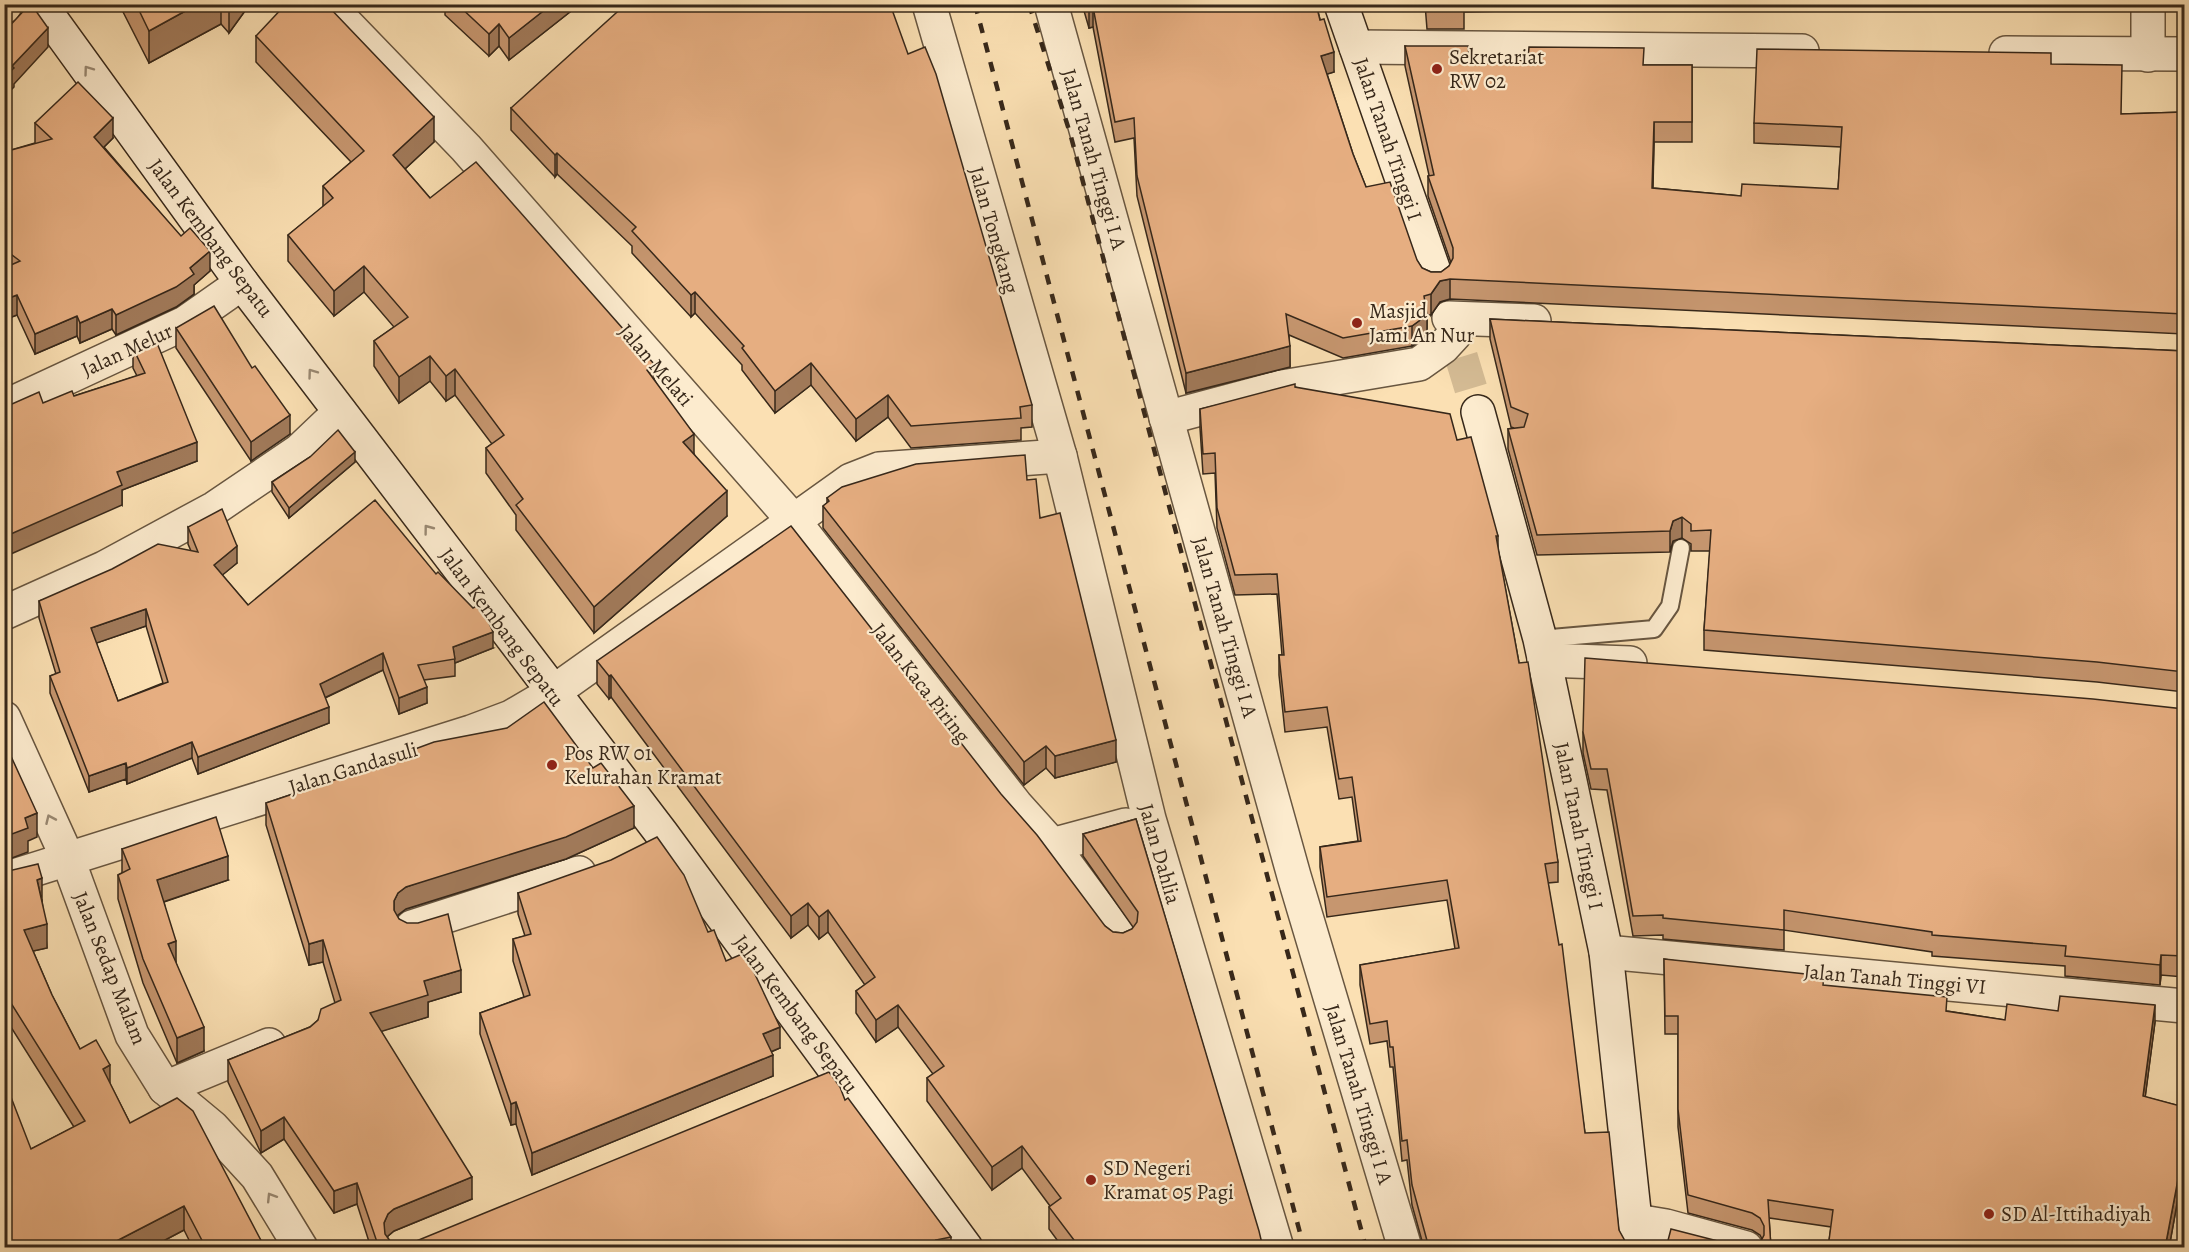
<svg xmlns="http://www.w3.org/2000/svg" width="2189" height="1252" viewBox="0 0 2189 1252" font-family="Alegreya,serif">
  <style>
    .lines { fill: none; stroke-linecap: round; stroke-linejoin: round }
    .secondary-tunnel { stroke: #d4bb94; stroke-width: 33; stroke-dasharray: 33 16; stroke-linecap: butt }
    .lane-casing { stroke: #685640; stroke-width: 20 }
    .street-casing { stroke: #685640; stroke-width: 36 }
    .secondary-casing { stroke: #37281a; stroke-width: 36 }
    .primary-casing { stroke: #37281a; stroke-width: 36 }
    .lane { stroke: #fcebce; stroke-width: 16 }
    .street { stroke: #fcebce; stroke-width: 33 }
    .secondary { stroke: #fcebce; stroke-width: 33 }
    .primary { stroke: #fbe0b3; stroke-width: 33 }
    .rail { stroke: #37281a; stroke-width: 4.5; stroke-dasharray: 10 10; stroke-linecap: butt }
    .wall { fill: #c6966f; stroke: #37281a; stroke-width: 1.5; fill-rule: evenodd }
    .shaded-wall { fill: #a17a5a; stroke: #37281a; stroke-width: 1.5 }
    .building { fill: #e6ae81; stroke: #37281a; stroke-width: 1.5; fill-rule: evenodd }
    .oneway { stroke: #9a8a74 }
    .poi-dot { fill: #8f2418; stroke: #fcebce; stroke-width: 2 }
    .labels { text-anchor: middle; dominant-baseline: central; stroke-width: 4.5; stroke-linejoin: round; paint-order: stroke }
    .poi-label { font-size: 21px; fill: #37281a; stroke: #fcebce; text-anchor: start }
    .street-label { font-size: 21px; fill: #37281a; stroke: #fcebce }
  </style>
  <rect width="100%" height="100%" fill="#fbe0b3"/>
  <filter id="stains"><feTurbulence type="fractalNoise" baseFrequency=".00333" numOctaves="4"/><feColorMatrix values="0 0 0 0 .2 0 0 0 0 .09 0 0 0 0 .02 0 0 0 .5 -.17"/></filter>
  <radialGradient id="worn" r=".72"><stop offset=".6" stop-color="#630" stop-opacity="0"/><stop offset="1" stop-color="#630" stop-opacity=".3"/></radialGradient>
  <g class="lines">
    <!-- secondary-tunnel -->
    <path class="secondary-tunnel" d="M1447,310l31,102"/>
    <!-- lane casing -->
    <g class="lane-casing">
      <path id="lane" d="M1540,639l114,-10 16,-23 11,-58"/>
    </g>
    <!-- street casing -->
    <g class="street-casing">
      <g id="street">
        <path d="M327,4l139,144 327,372 223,285 36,40 74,-20"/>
        <path d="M929,4l131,452 89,363 128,429"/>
        <path d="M1051,4l243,872 111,372"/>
        <path d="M1356,47l446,4"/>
        <path d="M2006,53l178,1"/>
        <path d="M2148,55v-51"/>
        <path d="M1449,318l85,3"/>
        <path d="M4,407l181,-84 57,-40"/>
        <path d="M1166,418l116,-31 137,-23 24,-17 12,-13"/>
        <path d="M4,613l100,-45 111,-60 84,-57 41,-39"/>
        <path d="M1544,660l86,3"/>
        <path d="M4,718l63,139 65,178 33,53 47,39 45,49 44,72"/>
        <path d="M1052,845l68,92"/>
        <path d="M4,879l467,-147 40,-15 41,-24 299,-213 28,-11 181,-13"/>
        <path d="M412,927l167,-54"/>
        <path d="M1606,952l578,54"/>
        <path d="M165,1088l104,-43"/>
        <path d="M1636,1221l30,5 80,22"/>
      </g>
    </g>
    <!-- secondary casing -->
    <g class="secondary-casing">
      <g id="secondary">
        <path d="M40,4l202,279 420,551 304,414"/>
        <path d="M1341,4l94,270"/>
        <path d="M1478,412l62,227 66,313 32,296"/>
      </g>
    </g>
    <!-- primary casing -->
    <g class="primary-casing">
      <path id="primary" d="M4,7l2,-3"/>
    </g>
    <!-- lane -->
    <use href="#lane" class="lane"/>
    <!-- street -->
    <use href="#street" class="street"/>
    <!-- secondary -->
    <use href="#secondary" class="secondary"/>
    <!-- primary -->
    <use href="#primary" class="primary"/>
    <!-- rail -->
    <g class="rail">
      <path d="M975,4l329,1244"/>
      <path d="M1029,4l41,129 296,1115"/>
    </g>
  </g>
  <!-- wall -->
  <g class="wall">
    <path d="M119,4h131l-21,29 -8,-9 -72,39z"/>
    <path d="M445,4h135l-71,56 -10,-14 -10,10 -44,-41z"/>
    <path d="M1082,4h234l18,68 -7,2 26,80 13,33 56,81 9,4h10l8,-6 2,-3 -23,-67v-20l1,-1 -24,-109v-20l65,19h222v77h-38l-1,46 88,8 97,-7 3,-42 -87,-4v-20l297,-59 71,50 62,-2v222l-734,-35 -10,3 -9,13h-4v21l-15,10 -69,12 -54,-23 1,32 -104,26 -49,-197 -3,-58 -19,4 -22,-115 -4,1z"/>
    <path d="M1425,4h117v6l-78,2v17h-37z"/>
    <path d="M256,36l178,106 -29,27 25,29 224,181 73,137 -133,117 -78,-103v-15l-30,-42v-25l6,-4 -37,-49 -9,6 -16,-20 -31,22 -25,-37v-25l20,-14 -30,-35 -30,24 -46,-55v-26l35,-28v-21l28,-24 -95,-100z"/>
    <path d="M511,108l521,297v22l-11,1v12l-110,8 -23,-31 -32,24 -45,-56 -36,28 -33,-43v-5l-47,-52 -4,4 -59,-64v-7l-75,-72 -2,3 -44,-47z"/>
    <path d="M35,123l78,15 -9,9 106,124 -16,14v9l-18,13 -60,28 -4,-6 -32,14 -3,-7 -42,18 -18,-39 -13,5v-168l31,-9z"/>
    <path d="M1490,319l694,32v341l-87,-10 -393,-32v-20l6,-79h-19v-7l-9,-6 -9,3 -3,11 -133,3 -29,-106v-20l6,-1 -3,-1 -21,-88z"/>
    <path d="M176,328l114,106 -39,27 -75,-113z"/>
    <path d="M133,348l64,113 -75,29v15l-79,-102 31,-7 63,-20 -4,-8z"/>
    <path d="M1295,387l162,53 41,96v13l21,114 39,199v20l-10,1 37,250 40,115h-201l-12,-43 -5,-45 -5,1 -9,-94h-3l-3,-26 -17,3 -10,-59v-20l95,-16 -8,-49 -120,17 -7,-50v-20l38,-6 -6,-44 -13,2 -12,-72 -42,5 -6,-57v-20h3l-5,-61 -42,1 -18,-67 -2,-55 -12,1 -3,-46v-19z"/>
    <path d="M310,457l45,5 -66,56 -17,-26v-10z"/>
    <path d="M1027,480l13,38 76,244 -61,16 -9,-10 -22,17 -201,-257v-22l4,-3v-5z"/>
    <path d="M188,527l49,36 -15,12 26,30 245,43 -38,15v13l-31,4 3,23 -28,11 -16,-44 -58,28 4,25 -131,51 -6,-16 -65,26 -1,-5 -37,13 -39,-99v-17l6,-2 -17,-56v-17l152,-50 -3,-7zM146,626l17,57 -45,18 -22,-58z"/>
    <path d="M597,661l508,265 8,6 10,1 9,-4 1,-2 -50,-71v-22l53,-15 127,429h-200l-14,-19v-22l1,-1 -28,-38 -30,22 -65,-89v-23l6,-4 -35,-47 -22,15 -20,-29v-22l9,-6 -37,-53 -9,7 -11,-14 -17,13 -180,-241 -2,2 -12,-15z"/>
    <path d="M2182,709h2v268l-23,-2 -1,10 -95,-9v-10l-133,-10v-4l-148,-22v20l-121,-11v-4l-30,1 -26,-146 -16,-1 -8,-36v-21z"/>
    <path d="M396,756l238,72 -68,31 -160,50 -8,6 -1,1 2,3 62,73 -33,10v15l-47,14 91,168 -78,32 -7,6 3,4 9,4 10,-1 436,-144 106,137v11h-580l-14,-44 -23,9 -50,-74 -23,14 -33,-71v-22l82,-33 8,-7 17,-17 -12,-41 -14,3 -43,-140v-22l130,-44z"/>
    <path d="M122,849l106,31 -64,22 12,61 28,88 -27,12 -34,-80 -25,-84v-24l4,-2z"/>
    <path d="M4,872l38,28 5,48 -14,3 19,44 28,54 30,35 20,39 135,125h-72l-9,-18 -34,18h-146l27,-99 43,-22 -70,-111z"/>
    <path d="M518,893l190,39 72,116 -9,4 2,24 -241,99 -16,-51 -5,1 -31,-91v-21l44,-16 -11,-36v-22l12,-3 -7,-22z"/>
    <path d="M1664,959l160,27 123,25 58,9 53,-9 97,11 -10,75 39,10v69h-2l-13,72h-341l3,-21 -62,-9 2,30 -11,-5 2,-4 -2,-4 -8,-5 -64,-17 -10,-86v-93h-13z"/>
  </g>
  <!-- shaded-wall -->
  <g class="shaded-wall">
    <path d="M198,4h23v20l-72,39v-32z"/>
    <path d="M229,4h21l-21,29z"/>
    <path d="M552,4h28l-71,56v-22z"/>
    <path d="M1093,7v20l-4,1v-20z"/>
    <path d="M499,24v22l-10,10v-22z"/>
    <path d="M48,28v19l-34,37v3l-10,10v-20l8,-11z"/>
    <path d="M1334,52v20l-13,4v-20z"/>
    <path d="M434,117v25l-41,38v-25z"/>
    <path d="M113,118v20l-19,19v-20z"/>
    <path d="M1654,122v20l-2,66v-20z"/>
    <path d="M557,153v21l-2,3v-22z"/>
    <path d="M210,251v20l-16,14v9l-18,13 -60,28v-20l74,-47z"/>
    <path d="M364,266v26l-30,24v-25z"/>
    <path d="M1450,279v20l-10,3 -9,13v-21l9,-13z"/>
    <path d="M695,292v21l-4,4v-22z"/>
    <path d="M17,295v20l-13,5v-20z"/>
    <path d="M112,309v20l-32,14v-20z"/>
    <path d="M1427,315v21l-15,10v-20z"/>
    <path d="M77,316v20l-42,18v-20z"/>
    <path d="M1290,346v21l-104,26v-20z"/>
    <path d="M430,356v25l-31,22v-26z"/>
    <path d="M811,363v22l-36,28v-22z"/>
    <path d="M654,364v26l-7,-20z"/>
    <path d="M455,369v26l-9,6v-25z"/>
    <path d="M888,395v22l-32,24v-22z"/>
    <path d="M290,415v19l-39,27v-19z"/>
    <path d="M694,434v25l-11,-17z"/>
    <path d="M197,442v19l-75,29v15l-118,52v-20l113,-65z"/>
    <path d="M355,452v10l-66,56v-10z"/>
    <path d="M727,491v25l-133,117v-26z"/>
    <path d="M1682,517v21l-9,3 -3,11v-21l3,-10z"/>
    <path d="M237,546v17l-23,19v-17z"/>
    <path d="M146,609v17l-55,19v-17z"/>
    <path d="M493,632v16l-38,15 -2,-16z"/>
    <path d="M383,653v17l-63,30v-16z"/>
    <path d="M611,675v22l-2,2v-23z"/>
    <path d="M427,687v16l-28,11v-16z"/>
    <path d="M329,707v16l-131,51v-17z"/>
    <path d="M1116,740v22l-61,16v-22z"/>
    <path d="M192,742v16l-65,26v-16z"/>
    <path d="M1046,746v22l-22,17v-23z"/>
    <path d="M126,763v16l-37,13v-16z"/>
    <path d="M634,806v22l-68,31 -160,50 -8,6 -4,7v-21l4,-8 8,-6z"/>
    <path d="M37,813v24l-9,4v11l-24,9v-24l21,-19z"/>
    <path d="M228,856v24l-71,24v-24z"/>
    <path d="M42,878v24l-5,-22z"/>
    <path d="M808,903v22l-17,13v-22z"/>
    <path d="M828,910v22l-9,7v-22z"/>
    <path d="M47,924v24l-23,5v-23z"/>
    <path d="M323,940v22l-14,3v-21z"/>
    <path d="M176,941v25l-8,-22z"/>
    <path d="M2161,955v20l-1,10v-20z"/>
    <path d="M461,970v22l-33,10v15l-58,18v-22l54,-32z"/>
    <path d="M898,1005v22l-22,15v-22z"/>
    <path d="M2155,1005v17l-12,92v-18z"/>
    <path d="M204,1027v24l-27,12v-25z"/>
    <path d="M780,1027v21l-17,7v-21z"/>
    <path d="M773,1055v21l-241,99v-22z"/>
    <path d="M110,1065v23l-7,-19z"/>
    <path d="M516,1102v22l-5,1v-21z"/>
    <path d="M284,1117v22l-23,14v-22z"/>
    <path d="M1022,1146v22l-30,22v-23z"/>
    <path d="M2182,1158v18l-13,72h-4z"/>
    <path d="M472,1177v22l-78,32 -6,5 -4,9v-22l4,-9 6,-5z"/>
    <path d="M357,1183v21l-23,9v-22z"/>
    <path d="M184,1206v24l-34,18h-47z"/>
    <path d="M10,1237v11h-6v-8z"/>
  </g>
  <!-- building -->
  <g class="building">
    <path d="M30,4h1l17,24 -36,38 2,2 -10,9v-45z"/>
    <path d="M136,4h62l-49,27z"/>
    <path d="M286,4h40l108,113 -41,38 37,43 46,-36 178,202 -7,6 47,64 -11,8 44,49 -133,116 -78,-102 7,-6 -37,-51 18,-13 -49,-66 -9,7 -16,-20 -31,21 -25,-36 34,-24 -44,-51 -30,25 -46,-56 45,-37 -10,-12 41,-35 -108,-115z"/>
    <path d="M457,4h95l-43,34 -10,-14 -10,10z"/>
    <path d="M626,4h264l18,50 17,-7 11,27 96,331 -12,2 1,11 -110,8 -23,-31 -32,24 -45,-56 -36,28 -33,-43 2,-2 -49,-54 -4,3 -59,-64 4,-4 -79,-74 -2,2 -44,-47z"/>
    <path d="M1088,4h228l4,16 4,-1 10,33 -13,4 32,98 13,33 24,-5 27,78 5,8 9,4h10l8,-6 4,-8v-10l-25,-72 6,-1 -29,-129h63l2,19 58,-5 1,-13 115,1 -1,17h49v57h-38l-2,66 89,8 1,-12 96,5 4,-62 -88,-4 3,-74 294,4v11l71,1 -1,49 63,-2v202l-734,-35 -10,2 -9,13 -7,2 3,19 -15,11 -69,12 -57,-24 4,32 -104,27 -49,-197 -3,-58 -19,4 -22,-115 -4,1z"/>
    <path d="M78,82l35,36 -19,19 87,99 9,-8 20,23 -20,17 4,6 -18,13 -60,28 -4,-6 -32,14 -3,-7 -42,18 -18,-39 -13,5v-32l16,-7 -16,-12v-97l48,-13 -17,-16z"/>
    <path d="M214,306l38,62 3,-2 35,49 -39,27 -75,-114z"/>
    <path d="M1490,319l694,32v321l-87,-10 -393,-32 7,-100 -20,1v-7l-9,-7 -9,4 -3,10 -133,4 -29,-106 16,-2 4,-13 -17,-7z"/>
    <path d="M155,338l42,104 -80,30 5,13 -118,52v-132l8,-1 27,-12 4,11 29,-12 2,5 71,-23 -12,-25z"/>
    <path d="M1295,384v3l155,27 7,26 14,-3 27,99h-2l23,127 9,-1 30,200 -13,2 14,81 3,-1 23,189 24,-1 10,98 6,11v7h-196l-17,-63 -5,-45 -5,1 -9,-94h-3l-3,-26 -17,3 -10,-59 99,-17 -12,-68 -120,17 -7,-50 41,-6 -9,-64 -13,2 -12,-72 -42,5 -6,-57h5l-7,-81 -42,1 -18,-67 -2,-55 -12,1 -3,-45z"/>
    <path d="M338,430l17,22 -66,56 -17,-26 38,-25z"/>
    <path d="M1025,455l2,25 9,-1 4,39 20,-5 56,227 -61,16 -9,-10 -22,16 -201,-256 6,-5 -2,-3 15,-11 74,-23z"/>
    <path d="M375,500l61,74 2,-2 35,36 4,-2 11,15 5,11 -40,15 2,12 -37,6 9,22 -28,11 -16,-45 -63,31 9,23 -131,50 -6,-15 -65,26 -1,-5 -37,13 -39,-100 10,-4 -21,-71 73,-32 46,-25 40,8 -10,-25 34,-18 15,37 -23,19 34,40zM146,609l22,73 -50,19 -27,-73z"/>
    <path d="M791,526l210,268 36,41 68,91 8,6 10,1 9,-4 5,-7 1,-10 -55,-78 53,-15 123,412 4,17h-183l-31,-41 12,-9 -39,-52 -30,21 -65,-89 17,-12 -46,-61 -22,15 -20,-29 19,-14 -47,-67 -9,7 -11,-14 -17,13 -180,-241 -2,1 -12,-15z"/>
    <path d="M1585,658l508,41 91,10v247l-23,-1 -1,10 -95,-9 1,-10 -134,-11v-3l-148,-22v20l-121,-12v-3l-30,1 -26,-147h-16l-8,-37z"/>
    <path d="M544,702l49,66 8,-5 33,43 -68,31 -160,50 -8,6 -4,8v9l5,9 8,4h11l30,-9 13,56 -37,11 4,14 -58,18 102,164 -78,32 -6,5 -4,9 1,11 5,7 9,4 10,-1 420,-172 11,15 5,13 3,-2 103,139 -15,3 5,8h-569l6,-3 -21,-62 -23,8 -50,-74 -23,14 -33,-71 82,-33 8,-7 3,-11 20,-9 -18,-60 -14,4 -43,-141 131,-44 -1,-3 38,-14 73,-14z"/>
    <path d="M4,741l33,72 -12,5 3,10 -24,9z"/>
    <path d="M216,817l12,39 -71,24 19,61 -8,3 36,83 -27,11 -34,-79 -25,-84 12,-6 -8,-20z"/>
    <path d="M657,837l27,38 24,57 6,-2 12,31 16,-7 9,12 29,61 -17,7 10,21 -241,98 -16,-51 -5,2 -31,-91 50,-18 -17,-56 18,-5 -13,-41 93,-33z"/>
    <path d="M38,864l4,14 -5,2 10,44 -23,6 28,65 28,54 16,-9 14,25 -7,4 27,54 47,-25 16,13 72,137h-59l-22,-42 -81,42h-87l-6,-11 -6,3v-161l27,70 54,-28 -81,-129v-120z"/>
    <path d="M1664,959l160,17 -1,9 124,12 -1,14 59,9 2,-16 51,7 2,-15 95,9 -12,91 41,11v52l-2,-1 -17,90h-337l5,-38 -65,-10 3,48h-19l8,-5 4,-8v-9l-4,-8 -8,-5 -64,-18 -10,-86v-93h-13z"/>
    <path d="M1671,1229l74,19h-79z"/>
  </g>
  <!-- one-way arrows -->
  <defs><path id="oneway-chevron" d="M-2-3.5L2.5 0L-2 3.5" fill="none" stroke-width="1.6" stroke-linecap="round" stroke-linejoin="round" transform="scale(1.5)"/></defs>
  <g class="oneway">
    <use href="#oneway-chevron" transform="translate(88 70) rotate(-126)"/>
    <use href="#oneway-chevron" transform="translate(312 373) rotate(-126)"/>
    <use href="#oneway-chevron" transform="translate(428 529) rotate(-127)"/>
    <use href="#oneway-chevron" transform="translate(50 819) rotate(-114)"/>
    <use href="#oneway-chevron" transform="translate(271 1197) rotate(-122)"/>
  </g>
  <!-- markers -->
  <g class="poi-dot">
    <circle cx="1437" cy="69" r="6"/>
    <circle cx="1357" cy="323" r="6"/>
    <circle cx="552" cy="765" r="6"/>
    <circle cx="1091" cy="1180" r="6"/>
    <circle cx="1989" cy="1214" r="6"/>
  </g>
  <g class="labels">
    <!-- poi labels -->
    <g class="poi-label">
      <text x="1449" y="57">Sekretariat<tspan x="1449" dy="24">RW 02</tspan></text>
      <text x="1369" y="311">Masjid<tspan x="1369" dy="24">Jami An Nur</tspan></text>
      <text x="564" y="753">Pos RW 01<tspan x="564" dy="24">Kelurahan Kramat</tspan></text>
      <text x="1103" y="1168">SD Negeri<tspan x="1103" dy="24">Kramat 05 Pagi</tspan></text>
      <text x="2001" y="1214">SD Al-Ittihadiyah</text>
    </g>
    <!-- street labels -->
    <g class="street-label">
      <text transform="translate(1388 139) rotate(71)">Jalan Tanah Tinggi I</text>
      <text transform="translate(1094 159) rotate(74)">Jalan Tanah Tinggi I A</text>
      <text transform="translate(994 230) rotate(74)">Jalan Tongkang</text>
      <text transform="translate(211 238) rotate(53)">Jalan Kembang Sepatu</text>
      <text transform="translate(127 350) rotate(-25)">Jalan Melur</text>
      <text transform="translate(656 365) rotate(49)">Jalan Melati</text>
      <text transform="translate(502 627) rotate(53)">Jalan Kembang Sepatu</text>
      <text transform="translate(1225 627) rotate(74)">Jalan Tanah Tinggi I A</text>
      <text transform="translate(921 683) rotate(52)">Jalan Kaca Piring</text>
      <text transform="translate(353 768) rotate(-17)">Jalan Gandasuli</text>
      <text transform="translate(1579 826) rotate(78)">Jalan Tanah Tinggi I</text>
      <text transform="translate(1160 854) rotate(74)">Jalan Dahlia</text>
      <text transform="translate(110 968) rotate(68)">Jalan Sedap Malam</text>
      <text transform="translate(1895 979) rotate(5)">Jalan Tanah Tinggi VI</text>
      <text transform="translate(796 1014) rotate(53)">Jalan Kembang Sepatu</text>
      <text transform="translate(1359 1094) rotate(73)">Jalan Tanah Tinggi I A</text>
    </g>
  </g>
  <!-- margin -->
  <rect width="2189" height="1252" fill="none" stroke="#fbe0b3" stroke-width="24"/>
  <rect x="6" y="6" width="2177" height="1240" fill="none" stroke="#37281a" stroke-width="3"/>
  <rect x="12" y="12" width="2165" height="1228" fill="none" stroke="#37281a" stroke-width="1.5"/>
  <rect width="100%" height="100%" filter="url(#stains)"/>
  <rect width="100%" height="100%" fill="url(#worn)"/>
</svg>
